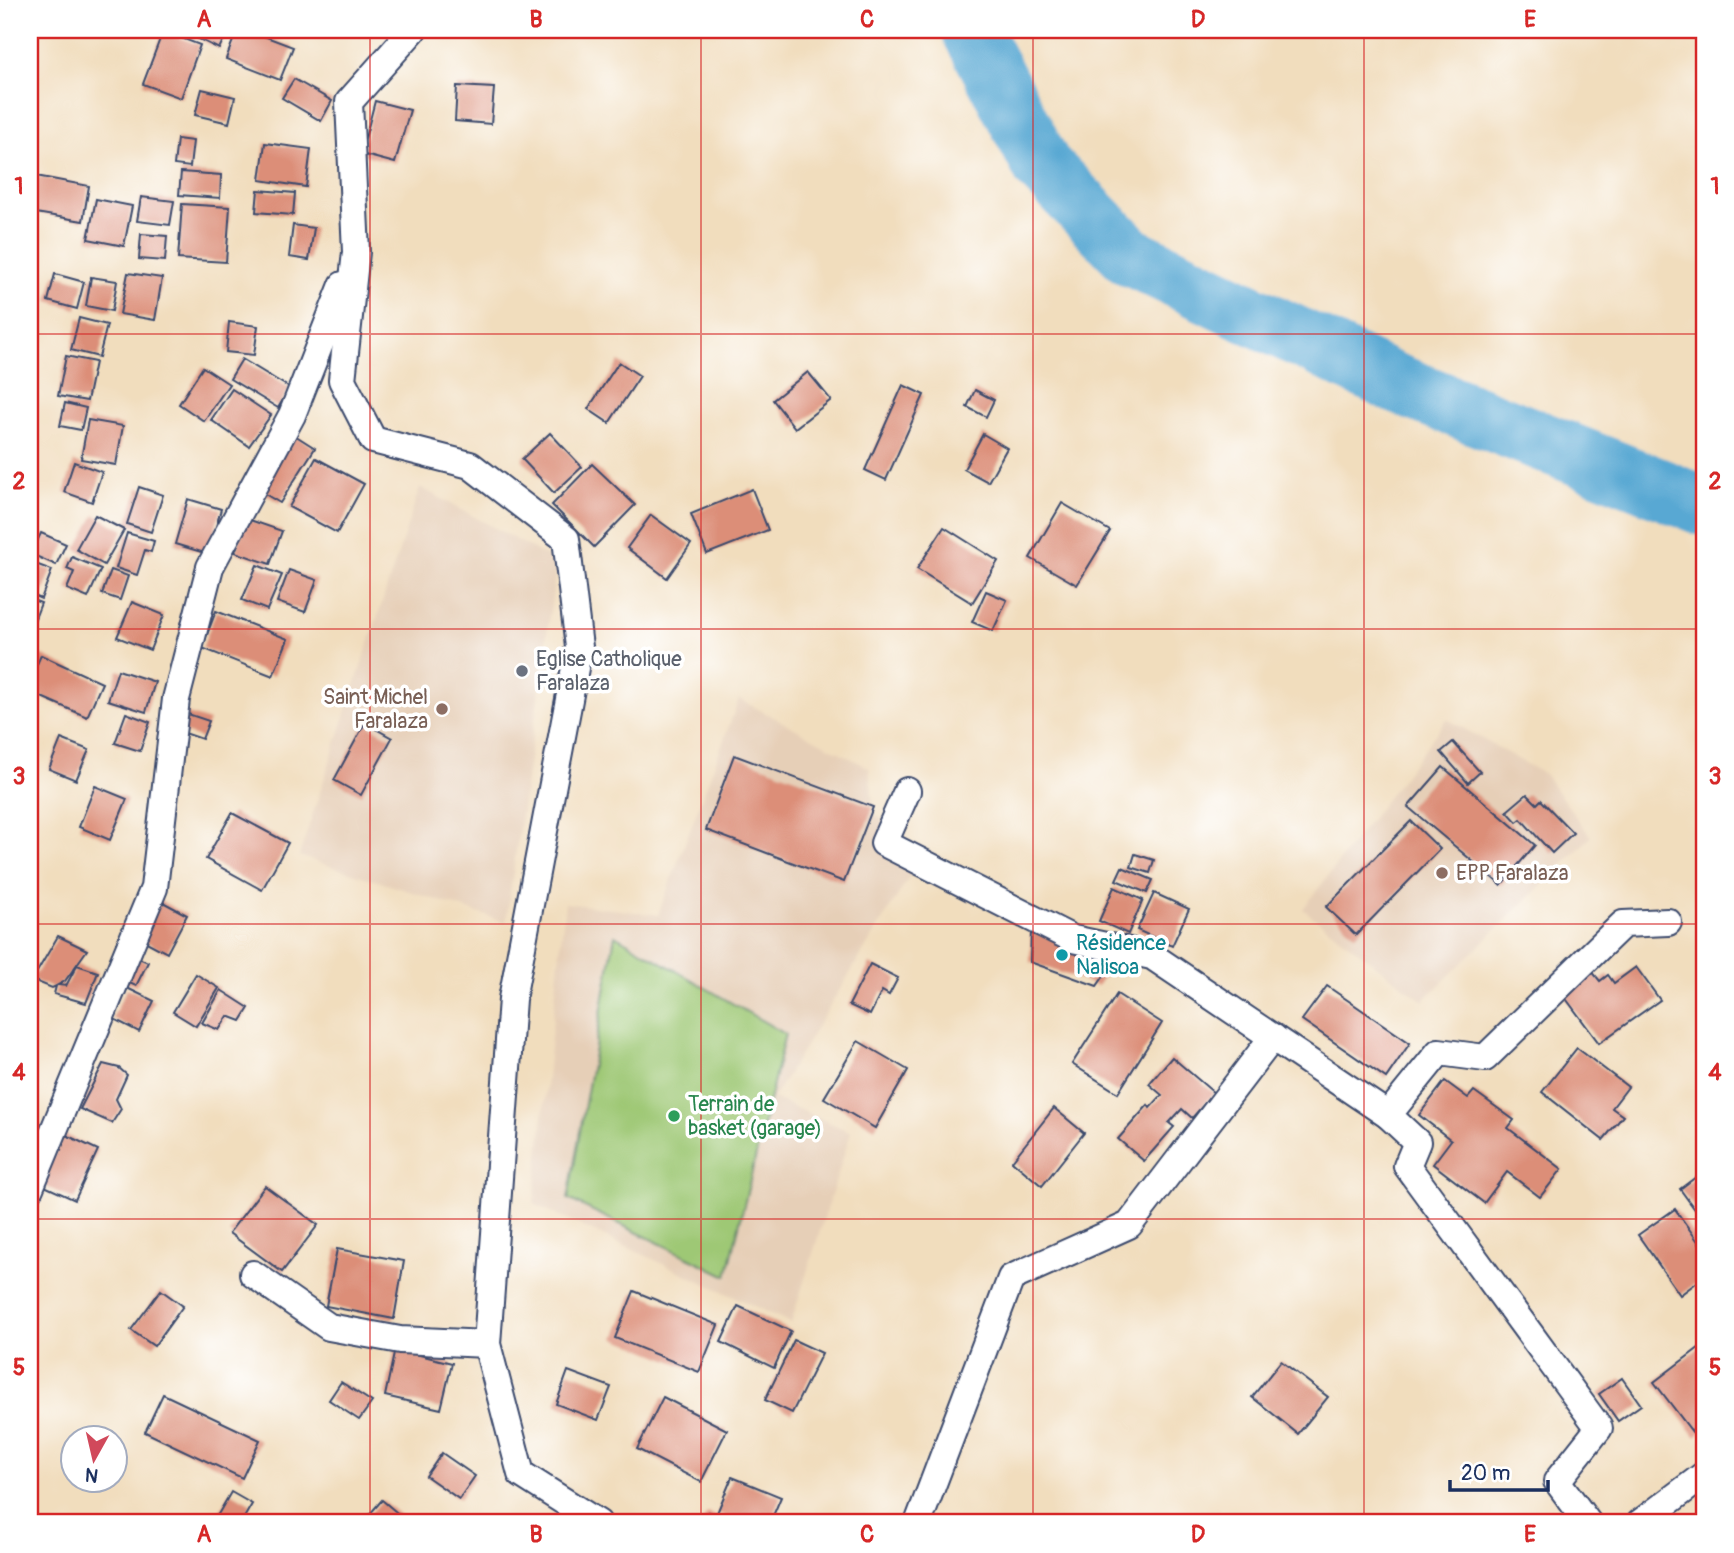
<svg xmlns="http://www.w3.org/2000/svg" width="1734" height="1553" viewBox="0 0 1734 1553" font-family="Pangolin,sans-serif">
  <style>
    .built { fill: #e6cfb7 }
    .green { fill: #9ec874; stroke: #5c7c69; stroke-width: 2 }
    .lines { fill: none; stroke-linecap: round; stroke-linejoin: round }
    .river { stroke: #59a8d3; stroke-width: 60 }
    .building { fill: #dc8e78 }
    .minor-casing { stroke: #3b496c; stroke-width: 30 }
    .minor { stroke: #fff; stroke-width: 26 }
    .grid { fill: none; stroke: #d62828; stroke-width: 2; stroke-opacity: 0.55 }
    .worship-dot { fill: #6b7280; stroke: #fff; stroke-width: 2.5 }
    .education-dot { fill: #8d6e63; stroke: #fff; stroke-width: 2.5 }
    .culture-dot { fill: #0f9aa8; stroke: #fff; stroke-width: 2.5 }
    .leisure-dot { fill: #2e9e5b; stroke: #fff; stroke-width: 2.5 }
    .labels { text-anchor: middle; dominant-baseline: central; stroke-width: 7; stroke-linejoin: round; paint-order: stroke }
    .worship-label { font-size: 21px; fill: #5b616d; stroke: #fff; text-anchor: start }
    .education-label { font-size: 21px; fill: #785e54; stroke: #fff; text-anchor: end }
    .culture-label { font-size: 21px; fill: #0d838f; stroke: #fff; text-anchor: start }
    .leisure-label { font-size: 21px; fill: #27864d; stroke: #fff; text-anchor: start }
    .neatline { fill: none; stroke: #d62828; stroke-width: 2.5 }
    .grid-label { font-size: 23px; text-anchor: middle; font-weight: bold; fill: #d62828 }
  </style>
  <rect width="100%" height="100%" fill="#fff"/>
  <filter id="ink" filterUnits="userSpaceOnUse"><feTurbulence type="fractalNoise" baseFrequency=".0143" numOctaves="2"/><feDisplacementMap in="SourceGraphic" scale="14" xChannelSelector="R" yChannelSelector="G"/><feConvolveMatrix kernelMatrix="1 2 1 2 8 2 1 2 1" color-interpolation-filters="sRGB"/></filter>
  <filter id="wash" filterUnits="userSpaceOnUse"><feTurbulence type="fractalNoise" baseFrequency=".00686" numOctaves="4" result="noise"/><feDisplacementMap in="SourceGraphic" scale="28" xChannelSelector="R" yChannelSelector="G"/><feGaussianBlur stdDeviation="1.57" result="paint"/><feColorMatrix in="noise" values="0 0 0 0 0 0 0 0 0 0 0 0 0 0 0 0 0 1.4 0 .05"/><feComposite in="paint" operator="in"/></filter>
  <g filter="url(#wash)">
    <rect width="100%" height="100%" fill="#f1ddbd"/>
    <!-- built -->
    <g class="built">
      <path d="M420,487l137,75 -51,360 -207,-66z"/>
      <path d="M739,699l130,69 5,45 50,40 -151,245 78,34 -60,191 -257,-119 31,-301 93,12z"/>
      <path d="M1447,719l97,55 47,63 -168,164 -120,-92z"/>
    </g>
    <!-- green -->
    <path class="green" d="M615,935l170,99 -58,242 -159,-77z"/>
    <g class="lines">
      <!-- river -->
      <path class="river" d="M971,30l71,136 88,90 262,126 312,124"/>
    </g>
    <g id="blocks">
      <!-- building -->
      <g class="building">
        <path d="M199,30h29l-9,19 -24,-12z"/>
        <path d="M237,30h11l45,17 -13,33 -54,-21z"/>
        <path d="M163,31l37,14 -19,53 -38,-14z"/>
        <path d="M294,79l38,22 -11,20 -39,-23z"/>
        <path d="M457,86l37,2 -3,36 -36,-3z"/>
        <path d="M202,89l33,8 -6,26 -34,-8z"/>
        <path d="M375,101l35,9 -15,53 -34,-9z"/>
        <path d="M177,139l16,2 -3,26 -16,-2z"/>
        <path d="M265,143l46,6 -5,38 -46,-7z"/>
        <path d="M181,172l40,3 -1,23 -41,-3z"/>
        <path d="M36,176l53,10 -6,35 -53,-9z"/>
        <path d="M258,190l37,3 -2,22 -37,-3z"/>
        <path d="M141,197l33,4 -4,24 -33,-4z"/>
        <path d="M96,199l36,7 -8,40 -36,-7z"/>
        <path d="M182,204l48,3 -4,55 -48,-3z"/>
        <path d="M293,225l21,3 -5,32 -20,-3z"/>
        <path d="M141,234l26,2 -2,25 -26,-2z"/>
        <path d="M128,273l34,5 -7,42 -35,-6z"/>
        <path d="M55,274l29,8 -7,27 -29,-8z"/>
        <path d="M91,277l26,4 -5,30 -26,-5z"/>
        <path d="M79,318l28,7 -8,32 -28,-7z"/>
        <path d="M229,322l29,4 -4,29 -28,-3z"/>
        <path d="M66,356l29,6 -8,39 -29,-5z"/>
        <path d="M242,359l48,29 -12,20 -48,-29z"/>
        <path d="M619,362l21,14 -31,47 -21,-14z"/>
        <path d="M203,367l26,17 -25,37 -25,-17z"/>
        <path d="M808,372l23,28 -36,28 -22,-28z"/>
        <path d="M903,385l21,10 -38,85 -21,-10z"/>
        <path d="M232,389l39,26 -22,31 -38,-26z"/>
        <path d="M975,390l19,10 -8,17 -19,-10z"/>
        <path d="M65,403l21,5 -5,22 -21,-4z"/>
        <path d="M88,420l35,6 -7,39 -35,-6z"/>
        <path d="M550,433l32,34 -28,26 -32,-34z"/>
        <path d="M293,434l22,14 -35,55 -22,-13z"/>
        <path d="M983,434l24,14 -19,34 -24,-13z"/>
        <path d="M316,458l48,26 -27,49 -48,-26z"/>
        <path d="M74,462l28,10 -10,30 -28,-10z"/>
        <path d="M592,464l43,41 -41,42 -42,-42z"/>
        <path d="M139,487l24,8 -12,37 -24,-8z"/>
        <path d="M752,489l16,41 -61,24 -16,-40z"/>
        <path d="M188,499l33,10 -13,45 -33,-10z"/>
        <path d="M1062,503l48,28 -33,54 -47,-27z"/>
        <path d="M95,515l29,15 -20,35 -28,-16z"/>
        <path d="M651,515l40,29 -24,34 -40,-30z"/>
        <path d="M247,519l35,12 -12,33 -35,-12z"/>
        <path d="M944,527l54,34 -26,42 -55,-34z"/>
        <path d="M41,533l25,11 -10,21 -25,-11z"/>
        <path d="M127,533l27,8 -3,11 -6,-2 -8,25 -21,-7z"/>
        <path d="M72,557l29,12 -13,29 -21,-9 7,-17 -7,-3z"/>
        <path d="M30,562l22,8 -11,29 -11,-5z"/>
        <path d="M257,565l25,10 -15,35 -25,-10z"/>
        <path d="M111,570l17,6 -8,24 -18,-6z"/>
        <path d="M289,570l28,10 -12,32 -28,-10z"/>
        <path d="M986,591l21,9 -14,31 -21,-9z"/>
        <path d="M30,599l11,4 -11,28z"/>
        <path d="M132,602l32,13 -14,35 -33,-13z"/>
        <path d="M216,611l72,28 -15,37 -71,-28z"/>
        <path d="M41,655l61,28 -15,34 -57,-25v-12z"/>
        <path d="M118,670l37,12 -9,30 -38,-12z"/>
        <path d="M182,712l27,9 -7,18 -26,-9z"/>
        <path d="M126,713l24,9 -10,29 -25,-8z"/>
        <path d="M365,723l27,15 -31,57 -27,-15z"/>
        <path d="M61,739l28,11 -13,30 -27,-11z"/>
        <path d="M1453,742l27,30 -12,11 -27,-31z"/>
        <path d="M734,755l139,52 -29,75 -138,-52z"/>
        <path d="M1443,767l92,78 -34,40 -93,-78z"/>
        <path d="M95,786l32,13 -17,41 -31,-13z"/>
        <path d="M1527,794l10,10 4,-4 32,33 -21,20 -31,-34 -4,3 -10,-11z"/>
        <path d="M232,813l56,30 -26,47 -56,-31z"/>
        <path d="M1411,821l29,28 -84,86 -30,-28z"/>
        <path d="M1135,854l19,6 -4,13 -19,-6z"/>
        <path d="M1122,867l31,13 -6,13 -31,-13z"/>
        <path d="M1114,887l29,13 -15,34 -29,-13z"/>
        <path d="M1154,893l35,16 -17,37 -35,-16z"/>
        <path d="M159,900l28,15 -20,38 -28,-15z"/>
        <path d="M1031,931l84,29 -18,26 -67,-24z"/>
        <path d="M58,936l29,14 -22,31 -7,4 8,1 11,-21 21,7 -12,31 -32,-9 2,-8 -4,2 -22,-9v-5l7,-2z"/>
        <path d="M129,954l19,8 -12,24 -18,-8z"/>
        <path d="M870,964l28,14 -9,17 -7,-4 -12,24 -21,-10z"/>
        <path d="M1636,967l24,33 -61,43 -38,-51 30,-22 9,11 8,-6 6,8z"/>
        <path d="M196,974l23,14 -23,38 -23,-14z"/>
        <path d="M1327,986l83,57 -24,35 -84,-58z"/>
        <path d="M127,988l27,13 -15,31 -27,-14z"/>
        <path d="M221,990l28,18 -8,13 -13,-5 -9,14 -17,-7z"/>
        <path d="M1117,994l45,29 -44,70 -46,-29z"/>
        <path d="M858,1041l50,29 -33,58 -51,-30z"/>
        <path d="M1577,1048l51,39 -16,21 11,8 -20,24 -61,-48z"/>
        <path d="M1172,1057l42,36 -22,25 -10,-9 -13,14 5,4 -30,34 -26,-22 30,-34 2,3 12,-13 -13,-11z"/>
        <path d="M103,1064l16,4 8,7 -11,24 5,10 -9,14 -32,-14z"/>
        <path d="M1445,1081l23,17 6,-7 40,29 -6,8 54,41 -22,28 -33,-25 -23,31 -51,-39 18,-24 -32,-25z"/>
        <path d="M1054,1108l30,25 -42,53 -30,-25z"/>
        <path d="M64,1134l34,16 -23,50 -35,-16z"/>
        <path d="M1704,1171v51l-24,-33z"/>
        <path d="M265,1186l53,39 -36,47 -53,-39z"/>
        <path d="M1675,1209l29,41v27l-24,18 -42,-60z"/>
        <path d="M337,1249l67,12 -10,58 -68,-13z"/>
        <path d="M161,1290l22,16 -29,40 -23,-16z"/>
        <path d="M634,1291l84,34 -19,47 -84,-34z"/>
        <path d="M738,1306l53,25 -17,37 -53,-26z"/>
        <path d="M794,1340l28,13 -30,60 -27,-13z"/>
        <path d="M1704,1344v86l-8,7 -42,-55z"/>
        <path d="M395,1349l57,14 -11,46 -56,-13z"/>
        <path d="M1281,1361l47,36 -30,37 -46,-37z"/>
        <path d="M568,1371l43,16 -13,33 -42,-16z"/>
        <path d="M1622,1378l19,27 -23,16 -19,-27z"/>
        <path d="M341,1382l31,20 -13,18 -30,-20z"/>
        <path d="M163,1394l97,46 -18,38 -97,-46z"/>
        <path d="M663,1397l64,33 -26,52 -64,-33z"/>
        <path d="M442,1453l33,23 -16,23 -33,-23z"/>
        <path d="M732,1477l49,20 -11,26h-28l-25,-10z"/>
        <path d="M231,1492l21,12 -11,19h-28z"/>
        <path d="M382,1500l27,23h-47z"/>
        <path d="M708,1512l18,11h-25z"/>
      </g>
    </g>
  </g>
  <g filter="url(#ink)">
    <use href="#blocks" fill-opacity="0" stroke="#3b496c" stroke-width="2"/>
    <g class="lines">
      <!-- minor casing -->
      <g class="minor-casing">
        <g id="minor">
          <path d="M413,30l-64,72 7,150 -14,128 31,60 97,25 96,74 13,108 -67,352 -25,345 34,130 77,49"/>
          <path d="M907,791l-23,52 189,96 79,17 236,159"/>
          <path d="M30,1188l124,-300 22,-189 34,-132 82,-152 51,-130"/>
          <path d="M253,1274l76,53 71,13 87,4"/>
          <path d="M918,1523l93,-245 118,-53 144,-188"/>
          <path d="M1588,1523l-31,-42 42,-53 -192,-262 10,-24 -29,-27 51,-63 46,6 138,-134 45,-2"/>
          <path d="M1640,1523l64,-48"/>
        </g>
      </g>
      <!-- minor -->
      <use href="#minor" class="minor"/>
    </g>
  </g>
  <!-- grid -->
  <path class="grid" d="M370,30v1493M701,30v1493M1033,30v1493M1364,30v1493M30,334h1674M30,629h1674M30,924h1674M30,1219h1674"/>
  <!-- markers -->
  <circle class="worship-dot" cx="522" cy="671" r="7"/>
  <g class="education-dot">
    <circle cx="442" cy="709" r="7"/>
    <circle cx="1442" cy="873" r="7"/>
  </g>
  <circle class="culture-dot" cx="1062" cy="955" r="7"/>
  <circle class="leisure-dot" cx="674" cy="1116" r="7"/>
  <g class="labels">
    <!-- worship labels -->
    <g class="worship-label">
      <text x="536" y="659">Eglise Catholique<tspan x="536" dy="24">Faralaza</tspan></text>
    </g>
    <!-- education labels -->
    <g class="education-label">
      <text x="428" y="697">Saint Michel<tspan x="428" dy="24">Faralaza</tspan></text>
      <text x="1456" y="873" text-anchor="start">EPP Faralaza</text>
    </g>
    <!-- culture labels -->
    <g class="culture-label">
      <text x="1076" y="943">Résidence<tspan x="1076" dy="24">Nalisoa</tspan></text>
    </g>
    <!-- leisure labels -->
    <g class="leisure-label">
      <text x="688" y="1104">Terrain de<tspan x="688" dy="24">basket (garage)</tspan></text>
    </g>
  </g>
  <!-- margin -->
  <rect width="1734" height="1553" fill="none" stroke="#fff" stroke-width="77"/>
  <!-- north arrow -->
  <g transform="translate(94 1459) rotate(188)"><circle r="33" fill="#ffffff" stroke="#a4acbf" stroke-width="2"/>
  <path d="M0-5L12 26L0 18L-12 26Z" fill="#d1495b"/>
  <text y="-10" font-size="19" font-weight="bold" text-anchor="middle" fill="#1b2f5e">N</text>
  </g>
  <!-- scale -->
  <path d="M1450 1480v10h98v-10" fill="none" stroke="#1b2f5e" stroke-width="3.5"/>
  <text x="1461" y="1480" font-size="21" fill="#1b2f5e" stroke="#ffffff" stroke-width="5" paint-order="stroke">20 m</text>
  <rect x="38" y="38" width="1658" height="1476" class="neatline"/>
  <g class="grid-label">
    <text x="204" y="27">A</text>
    <text x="536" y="27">B</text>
    <text x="867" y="27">C</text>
    <text x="1198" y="27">D</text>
    <text x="1530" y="27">E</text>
    <text x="19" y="194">1</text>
    <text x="1715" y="194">1</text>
    <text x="19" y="489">2</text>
    <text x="1715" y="489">2</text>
    <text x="19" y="784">3</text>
    <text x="1715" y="784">3</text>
    <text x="19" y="1080">4</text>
    <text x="1715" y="1080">4</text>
    <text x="19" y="1375">5</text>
    <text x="1715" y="1375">5</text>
    <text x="204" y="1542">A</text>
    <text x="536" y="1542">B</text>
    <text x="867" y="1542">C</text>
    <text x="1198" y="1542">D</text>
    <text x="1530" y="1542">E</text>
  </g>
</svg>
